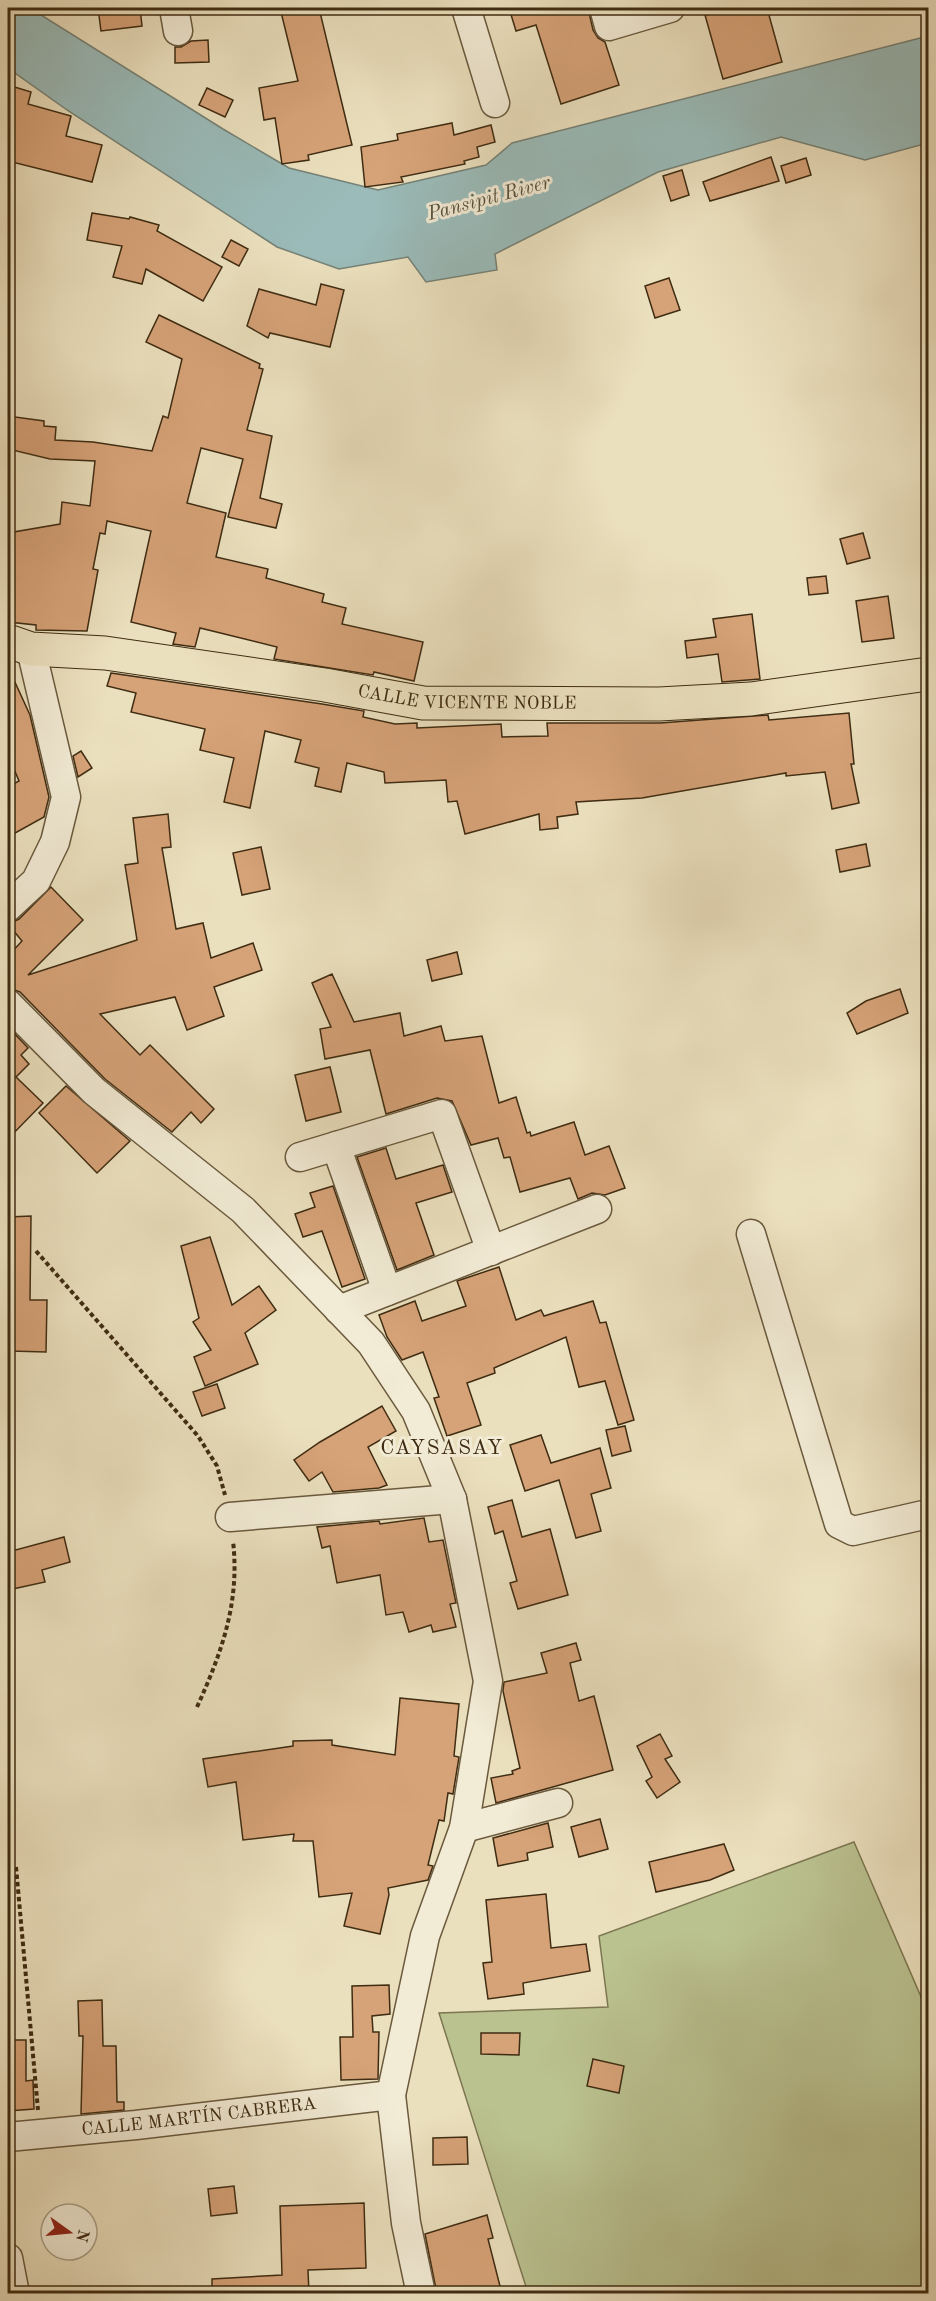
<svg xmlns="http://www.w3.org/2000/svg" width="936" height="2301" viewBox="0 0 936 2301" font-family="'Old Standard TT',serif">
  <style>
    .green { fill: #bac290; stroke: #7c7751; stroke-width: 1.5 }
    .water { fill: #9abbb9; stroke: #768276; stroke-width: 1.5 }
    .building { fill: #d6a278; stroke: #3f2c12; stroke-width: 1.5 }
    .lines { fill: none; stroke-linecap: round; stroke-linejoin: round }
    .minor-casing { stroke: #6a593d; stroke-width: 31 }
    .major-casing { stroke: #3f2c12; stroke-width: 35 }
    .path { stroke: #3f2c12; stroke-width: 4; stroke-dasharray: 4.5 3; stroke-linecap: butt }
    .minor { stroke: #f2ebd5; stroke-width: 28 }
    .major { stroke: #ebe0be; stroke-width: 33 }
    .labels { text-anchor: middle; dominant-baseline: central; stroke-width: 6; stroke-linejoin: round; paint-order: stroke }
    .street-label { font-size: 18px; fill: #3f2c12; stroke: #f2ebd5 }
    .water-label { font-size: 20px; font-style: italic; fill: #56503c; stroke: #f2ebd5 }
    .quarter-label { font-size: 21px; letter-spacing: 1.5px; fill: #3f2c12; stroke: #f2ebd5 }
  </style>
  <rect width="100%" height="100%" fill="#ebe0be"/>
  <filter id="stains"><feTurbulence type="fractalNoise" baseFrequency=".00333" numOctaves="4"/><feColorMatrix values="0 0 0 0 .2 0 0 0 0 .09 0 0 0 0 .02 0 0 0 .5 -.17"/></filter>
  <radialGradient id="worn" r=".72"><stop offset=".6" stop-color="#630" stop-opacity="0"/><stop offset="1" stop-color="#630" stop-opacity=".3"/></radialGradient>
  <!-- green -->
  <path class="green" d="M854,1842l74,171v280h-400l-89,-280 169,-6 -9,-71z"/>
  <!-- water -->
  <path class="water" d="M8,8h22l193,121 66,39 89,22 108,-25 26,-22 416,-107v107l-63,17 -84,-23 -123,35 -163,82 2,16 -71,12 -18,-25 -69,12 -62,-22 -210,-137 -59,-42z"/>
  <!-- building -->
  <g class="building">
    <path d="M98,8h42l2,18 -41,5z"/>
    <path d="M280,8h39l33,137 -44,10 1,5 -27,4 -7,-46 -11,2 -5,-32 39,-7z"/>
    <path d="M509,8h79l5,22 5,8 7,4 14,43 -58,19 -25,-79 -20,6z"/>
    <path d="M732,8h35l15,54 -59,17 -18,-64z"/>
    <path d="M208,40l1,22 -34,1v-16h6l10,-6z"/>
    <path d="M8,85l23,7 -3,12 43,12 -5,20 36,9 -10,37 -84,-21z"/>
    <path d="M207,88l26,12 -8,17 -26,-12z"/>
    <path d="M452,123l2,12 37,-10 4,17 -18,5 2,10 -15,4 1,3 -64,13 2,5 -38,5 -4,-40 37,-7 -1,-6z"/>
    <path d="M771,157l8,24 -69,20 -7,-19z"/>
    <path d="M806,158l5,17 -25,8 -5,-17z"/>
    <path d="M682,170l7,25 -18,6 -8,-25z"/>
    <path d="M92,213l37,6 1,-2 29,8 -2,6 65,36 -19,34 -57,-32 -4,15 -29,-7 9,-31 -35,-6z"/>
    <path d="M231,240l17,9 -9,17 -17,-9z"/>
    <path d="M669,278l11,32 -25,8 -10,-32z"/>
    <path d="M321,284l23,6 -14,57 -60,-14 -2,5 -21,-12 12,-37 57,16z"/>
    <path d="M159,315l101,49 -1,4 4,1 -16,61 25,6 -12,62 22,6 -6,24 -48,-11 15,-58 -42,-11 -14,55 39,10 -10,44 52,12 -2,9 58,16 -2,8 24,6 -4,16 81,18 -9,39 -40,-9 -1,3 -99,-16 3,-12 -77,-19 -5,19 -22,-3 3,-11 -45,-11 20,-91 -44,-10 -2,13 -5,-1 -7,36 5,1 -11,61 -51,-1v-5l-28,-3v-89l52,-9 2,-22 28,4 5,-45 -45,-2 -42,-10v-33l36,5v5l12,1 -1,13 38,2 59,9 11,-35 5,2 14,-59 -36,-17z"/>
    <path d="M863,533l7,25 -23,6 -7,-25z"/>
    <path d="M826,576l2,17 -19,2 -2,-17z"/>
    <path d="M888,596l6,42 -32,4 -6,-41z"/>
    <path d="M752,614l8,65 -38,3 -4,-28 -31,4 -2,-17 31,-4 -3,-18z"/>
    <path d="M8,667l22,48 19,82 -5,20 -36,20v-50l11,-6 -11,-26z"/>
    <path d="M111,673l211,31 42,7 -1,6 32,7 22,-1v5l84,-4 1,13 46,-1 -1,-13h113l108,-8 1,5 80,-7 5,51h-3l8,39 -27,6 -7,-37 -39,4v-3l-144,25 -66,4 2,12 -21,3 1,11 -18,2 -1,-16 -74,20 -8,-33 -9,1 -2,-22 -61,3 -1,-11 -37,-9 -6,29 -26,-6 4,-18 -24,-6 6,-22 -36,-9 -15,77 -26,-6 10,-44 -34,-8 5,-21 -74,-17 5,-19 -29,-7z"/>
    <path d="M81,751l11,17 -14,9 -5,-21z"/>
    <path d="M168,814l3,33 -9,1 14,81 27,-6 8,35 42,-15 9,27 -48,17 10,29 -37,14 -12,-33 -75,17 40,41 10,-10 64,64 -13,14 -10,-11 -19,20 -67,-53 -85,-87 -12,-4v-32l14,-15 -14,-17 11,-5 32,-32 32,33 -55,55 109,-35 -12,-75 13,-2 -5,-45z"/>
    <path d="M866,844l4,22 -30,6 -4,-22z"/>
    <path d="M261,847l9,42 -28,6 -9,-42z"/>
    <path d="M457,952l5,22 -30,7 -5,-21z"/>
    <path d="M332,974l22,48 46,-9 4,23 37,-10 4,15 37,-5 17,67 17,-6 11,36 3,-1 1,4 43,-14 11,33 24,-9 16,42 -20,7 -13,-2 -14,6 -8,-21 -50,14 -10,-35 -6,1 -6,-20 -27,7 -19,-44 -15,-3 -51,16 -16,-64 -45,9 -5,-30 11,-2 -19,-44z"/>
    <path d="M900,989l8,24 -51,21 -10,-21 19,-12z"/>
    <path d="M13,1032l15,16 -7,7 8,9 -13,13 27,26 -35,36v-102z"/>
    <path d="M330,1067l11,45 -35,9 -11,-46z"/>
    <path d="M66,1086l64,55 -33,32 -58,-60z"/>
    <path d="M386,1148l10,31 47,-14 9,27 -36,11 18,52 -37,15 -40,-113z"/>
    <path d="M333,1186l32,93 -23,8 -20,-56 -19,6 -8,-23 20,-7 -5,-14z"/>
    <path d="M31,1216l-1,84h17l-1,52 -36,-1 1,-54h-3v-80z"/>
    <path d="M210,1237l22,68 27,-19 17,24 -31,23 13,31 -53,22 -11,-29 17,-7 -18,-28 6,-4 -18,-72z"/>
    <path d="M499,1267l17,53 25,-10 3,6 49,-15 7,22 6,-1 28,98 -16,5 -13,-44 -26,6 -13,-50 -72,31 1,5 -28,10 14,42 -34,11 -13,-38 5,-1 -16,-45 -21,8 -15,-23 -8,-22 36,-14 7,20 44,-15 -9,-25z"/>
    <path d="M217,1384l8,24 -23,8 -9,-24z"/>
    <path d="M382,1406l14,25 -28,16 19,38 -8,3 -46,4 -11,-20 -13,9 -15,-21 26,-18z"/>
    <path d="M625,1426l6,25 -19,5 -6,-26z"/>
    <path d="M541,1435l10,28 49,-15 11,40 -20,6 10,37 -25,7 -17,-58 -34,11 -15,-46z"/>
    <path d="M512,1500l10,37 28,-8 18,66 -50,14 -8,-26 7,-2 -14,-50 -8,3 -7,-27z"/>
    <path d="M424,1518l5,24 14,-2 13,63 -6,1 6,23 -23,5 -2,-7 -22,7 -6,-20 -17,3 -6,-40 -43,8 -7,-37 -8,2 -5,-21 62,-6 1,3z"/>
    <path d="M64,1537l6,25 -28,8 3,12 -37,8v-38z"/>
    <path d="M576,1643l5,17 -11,3 9,38 15,-5 19,74 -117,33 -5,-25 22,-4 -1,-3 8,-3 -17,-77 1,-9 43,-9 -6,-20z"/>
    <path d="M400,1698l59,6 -5,52 5,1 -6,37 -5,-1 -4,28 -5,-1 -11,45 5,1 -5,14 -40,8 1,7 -9,39 -36,-8 8,-33 -33,4 -6,-56h-20l1,-7 -51,6 -7,-58 -28,5 -5,-28 90,-13v-5l39,-1v5l63,10z"/>
    <path d="M660,1734l12,22 -7,3 15,23 -23,16 -11,-17 6,-4 -15,-31z"/>
    <path d="M600,1819l8,30 -29,8 -8,-30z"/>
    <path d="M548,1823l5,24 -26,6 1,7 -30,6 -5,-28z"/>
    <path d="M724,1844l10,26 -24,10 -54,12 -7,-30z"/>
    <path d="M546,1894l5,54 35,-4 4,27 -67,12 1,11 -36,5 -5,-36 9,-1 -6,-62z"/>
    <path d="M389,1985l1,29 -18,2 1,16h6l-1,47 -37,1 -1,-43h13l-1,-51z"/>
    <path d="M102,2000l1,46h13l1,56h7v8l-43,4 2,-78h-4l-1,-35z"/>
    <path d="M481,2033h39l-1,22 -38,-1z"/>
    <path d="M8,2040h18v41l7,-1 1,29 -26,2z"/>
    <path d="M593,2059l31,7 -5,27 -32,-7z"/>
    <path d="M467,2137l1,27 -35,1v-27z"/>
    <path d="M234,2186l3,27 -26,3 -3,-27z"/>
    <path d="M364,2203l2,65 -58,2 1,24h-97v-15l70,-4 -2,-69z"/>
    <path d="M487,2215l6,23 -5,1 14,55h-65l-12,-60z"/>
  </g>
  <g class="lines">
    <!-- minor casing -->
    <g class="minor-casing">
      <g id="minor">
        <path d="M174,8l4,23"/>
        <path d="M466,8l29,95"/>
        <path d="M604,8l5,18 61,-18"/>
        <path d="M8,907l28,-26 19,-39 11,-45 -35,-148"/>
        <path d="M8,1004l86,87 149,119 128,133 45,68 36,88 36,182 -24,147 -39,108 -34,159 15,128 15,71"/>
        <path d="M336,1146l51,145"/>
        <path d="M300,1157l142,-43 49,137"/>
        <path d="M751,1234l88,290 14,7 75,-17"/>
        <path d="M339,1310l258,-101"/>
        <path d="M230,1517l222,-18"/>
        <path d="M464,1828l94,-25"/>
        <path id="s1" d="M8,2137l128,-12 255,-30"/>
        <path d="M8,2258l7,36"/>
      </g>
    </g>
    <!-- major casing -->
    <g class="major-casing">
      <g id="major">
        <path id="s2" d="M8,641l23,8 74,4 220,32 98,18 236,1 92,-5 177,-25"/>
      </g>
    </g>
    <!-- path -->
    <g class="path">
      <path d="M36,1251l162,185 19,30 8,29"/>
      <path d="M197,1707c25,-55 43,-105 36,-166"/>
      <path d="M16,1867l22,243"/>
    </g>
    <!-- minor -->
    <use href="#minor" class="minor"/>
    <!-- major -->
    <use href="#major" class="major"/>
  </g>
  <g class="labels">
    <!-- street labels -->
    <g class="street-label">
      <text stroke="none"><textPath href="#s2" startOffset="464">CALLE VICENTE NOBLE</textPath></text>
      <text stroke="none"><textPath href="#s1" startOffset="192">CALLE MARTÍN CABRERA</textPath></text>
    </g>
    <!-- water labels -->
    <g class="water-label">
      <text transform="translate(489 199) rotate(-15)">Pansipit River</text>
    </g>
    <!-- quarter labels -->
    <g class="quarter-label">
      <text x="442" y="1448">CAYSASAY</text>
    </g>
  </g>
  <!-- margin -->
  <rect width="936" height="2301" fill="none" stroke="#ebe0be" stroke-width="30"/>
  <rect x="9" y="9" width="918" height="2283" fill="none" stroke="#3f2c12" stroke-width="3"/>
  <rect x="15" y="15" width="906" height="2271" fill="none" stroke="#3f2c12" stroke-width="1.5"/>
  <!-- north arrow -->
  <g transform="translate(69 2232) rotate(105)"><circle r="28" fill="#f2ebd5" stroke="#aa9f87" stroke-width="1.5"/>
  <path d="M0-4.5L10 22L0 15L-10 22Z" fill="#8f2418"/>
  <text y="-9" font-size="16" font-weight="bold" text-anchor="middle" fill="#3f2c12">N</text>
  </g>
  <rect width="100%" height="100%" filter="url(#stains)"/>
  <rect width="100%" height="100%" fill="url(#worn)"/>
</svg>
